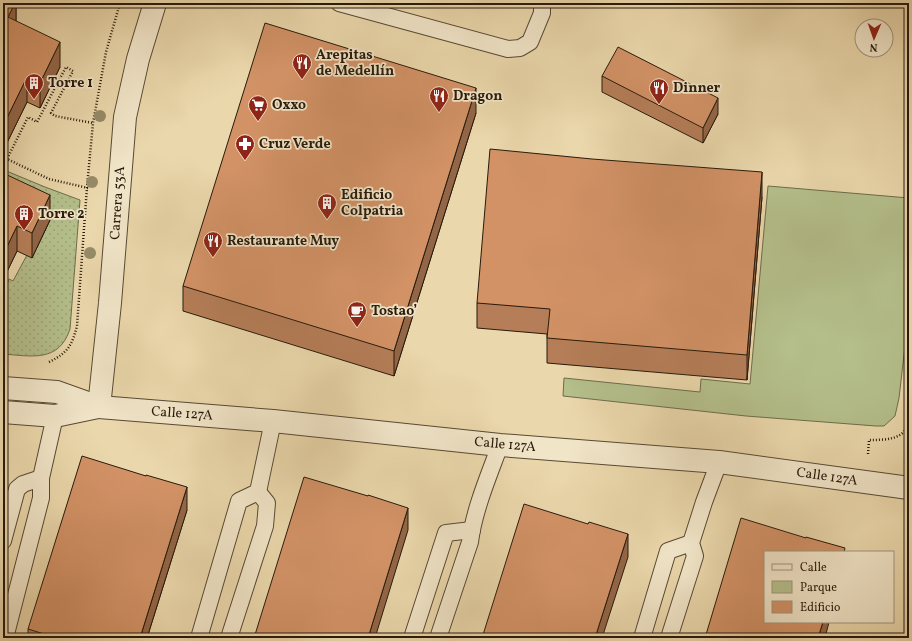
<svg xmlns="http://www.w3.org/2000/svg" width="912" height="641" viewBox="0 0 912 641" font-family="Vollkorn,serif">
  <style>
    .grass { fill: url(#grass-dots); stroke: #6e6c4c }
    .green { fill: #b4bf8b; stroke: #6e6c4c }
    .lines { fill: none; stroke-linecap: round; stroke-linejoin: round }
    .lane-casing { stroke: #584934; stroke-width: 18 }
    .street-casing { stroke: #584934; stroke-width: 24 }
    .path { stroke: #281a0c; stroke-width: 2.5; stroke-dasharray: 1 2; stroke-linecap: butt }
    .lane { stroke: #f1e5c8; stroke-width: 16 }
    .street { stroke: #f1e5c8; stroke-width: 22 }
    .tree { fill: #968b68 }
    .wall { fill: #b57e58; stroke: #281a0c }
    .shaded-wall { fill: #936647; stroke: #281a0c }
    .building { fill: #d29266; stroke: #281a0c }
    .labels { text-anchor: middle; dominant-baseline: central; stroke-width: 3.5; stroke-linejoin: round; paint-order: stroke }
    .poi-label { font-size: 14px; font-weight: bold; fill: #281a0c; stroke: #f1e5c8; text-anchor: start }
    .street-label { font-size: 14px; fill: #281a0c; stroke: #f1e5c8 }
  </style>
  <defs>
    <pattern id="grass-dots" width="8" height="8" patternUnits="userSpaceOnUse"><rect width="8" height="8" fill="#b4bf8b"/><path d="M2 2h.1M6 6h.1" fill="none" stroke="#9ba477" stroke-width="1.8" stroke-linecap="round"/></pattern>
  </defs>
  <rect width="100%" height="100%" fill="#ead7ab"/>
  <filter id="stains"><feTurbulence type="fractalNoise" baseFrequency=".005" numOctaves="4"/><feColorMatrix values="0 0 0 0 .2 0 0 0 0 .09 0 0 0 0 .02 0 0 0 .5 -.17"/></filter>
  <radialGradient id="worn" r=".72"><stop offset=".6" stop-color="#630" stop-opacity="0"/><stop offset="1" stop-color="#630" stop-opacity=".3"/></radialGradient>
  <!-- grass -->
  <path class="grass" d="M4,170l41,17 35,13 -10,129c-11,34 -39,27 -67,25v-61l6,-14 4,2 14,-26 5,2 18,-37 -47,-16v-32z"/>
  <!-- green -->
  <path class="green" d="M768,186l141,12v114l-10,86 -4,18 -11,10h-8l-130,-10 -183,-20 1,-18 136,14 1,-13 49,5z"/>
  <g class="lines">
    <!-- lane casing -->
    <g class="lane-casing">
      <g id="lane">
        <path d="M339,3l169,46 12,-1 10,-6 12,-29v-10"/>
        <path d="M3,541l14,-52 6,-5 18,-6"/>
        <path d="M3,638h2l36,-140v-20l14,-62"/>
        <path d="M199,638l40,-137 19,-9 15,-71"/>
        <path d="M229,638l36,-112 2,-23 -9,-11"/>
        <path d="M412,638l34,-105 26,-3"/>
        <path d="M438,638l32,-96c4,-32 19,-67 30,-97"/>
        <path d="M642,638l26,-87 23,-8"/>
        <path d="M669,638l26,-82 -4,-13 13,-41 15,-40"/>
      </g>
    </g>
    <!-- street casing -->
    <g class="street-casing">
      <g id="street">
        <path d="M3,388l54,4 42,15 174,14 227,24 219,17 190,26"/>
        <path d="M99,407l11,-104 15,-186 13,-58 17,-56"/>
        <path d="M3,412l52,4 43,-9"/>
      </g>
    </g>
    <!-- path -->
    <g class="path">
      <path d="M3,153h2l-2,4"/>
      <path d="M3,165l4,-6"/>
      <path d="M88,188l-39,-9 -42,-20 21,-42 9,5 29,-55 7,4 -22,42 4,3 38,7"/>
      <path d="M49,362c19,-9 23,-17 28,-36l10,-139 6,-64 13,-71 14,-49"/>
      <path d="M868,454l1,-14c16,0 37,0 40,-19"/>
    </g>
    <!-- lane -->
    <use href="#lane" class="lane"/>
    <!-- street -->
    <use href="#street" class="street"/>
  </g>
  <!-- trees -->
  <g class="tree">
    <circle cx="100" cy="116" r="6"/>
    <circle cx="92" cy="182" r="6"/>
    <circle cx="90" cy="253" r="6"/>
  </g>
  <!-- wall -->
  <g class="wall">
    <path d="M3,3h13v18l44,46 -20,41 -13,-6 -24,49z"/>
    <path d="M602,76l116,38 -15,29 -101,-51z"/>
    <path d="M476,113l-82,263 -211,-65v-25z"/>
    <path d="M3,173l47,47 -18,38 -15,-7 -14,29z"/>
    <path d="M762,197l-15,183 -200,-17v-29l-70,-6v-25z"/>
    <path d="M187,510l-40,128h-119v-9z"/>
  </g>
  <!-- shaded-wall -->
  <g class="shaded-wall">
    <path d="M15,3h1v22l-8,-8z"/>
    <path d="M60,42v25l-20,41v-25z"/>
    <path d="M27,77v25l-24,49v-25z"/>
    <path d="M476,88v25l-82,263v-25z"/>
    <path d="M718,98v16l-15,29v-15z"/>
    <path d="M762,172v25l-15,183v-25z"/>
    <path d="M50,195v25l-18,38v-25z"/>
    <path d="M17,226v25l-14,29v-25z"/>
    <path d="M187,487v23l-40,128h-7z"/>
    <path d="M408,508v22l-33,108h-7z"/>
    <path d="M628,534v23l-26,81h-7z"/>
    <path d="M823,622h6l-4,16h-7z"/>
  </g>
  <!-- building -->
  <g class="building">
    <path d="M3,3h12l-7,14 52,25 -20,41 -13,-6 -24,49z"/>
    <path d="M265,23l211,65 -82,263 -211,-65z"/>
    <path d="M618,47l100,51 -15,30 -101,-52z"/>
    <path d="M490,149l102,10 170,13 -15,183 -200,-17 3,-29 -73,-6z"/>
    <path d="M3,173l47,22 -18,38 -15,-7 -14,29z"/>
    <path d="M82,456l64,20v-1l41,12 -47,151h-83l-29,-9z"/>
    <path d="M304,477l64,19v-1l40,13 -40,130h-114z"/>
    <path d="M524,504l64,20 1,-2 39,12 -33,104h-113z"/>
    <path d="M741,518l65,20v-1l39,11 -1,4h-79v70h58l-5,16h-113z"/>
  </g>
  <!-- icons -->
  <defs>
    <g id="restaurant-pin" transform="scale(1)"><path d="M0 17L-7.5 6A9.5 9.5 0 1 1 7.5 6Z" fill="#8f2418" stroke="#f1e5c8"/><path d="M-5-6h1v4h1v-4h1v4h1v-4h1v5L-1.5 .5V6h-2V.5L-5-1ZM5-6V6H3V1.5H1.5Q1.5-4 5-6Z" fill="#fff"/></g>
    <g id="building-pin" transform="scale(1)"><path d="M0 17L-7.5 6A9.5 9.5 0 1 1 7.5 6Z" fill="#8f2418" stroke="#f1e5c8"/><path d="M-4-6H4V6H1V3H-1V6H-4ZM-2.5-4.3h1.7v1.8h-1.7ZM.8-4.3h1.7v1.8H.8ZM-2.5-1h1.7V.8h-1.7ZM.8-1h1.7V.8H.8Z" fill="#fff"/></g>
    <g id="supermarket-pin" transform="scale(1)"><path d="M0 17L-7.5 6A9.5 9.5 0 1 1 7.5 6Z" fill="#8f2418" stroke="#f1e5c8"/><path d="M-6-5.5h2.5l.6 2H6L4.5 2H-2.5L-4.4-4H-6ZM-1.5 3.2a1.3 1.3 0 1 0 .1 0ZM3 3.2a1.3 1.3 0 1 0 .1 0Z" fill="#fff"/></g>
    <g id="pharmacy-pin" transform="scale(1)"><path d="M0 17L-7.5 6A9.5 9.5 0 1 1 7.5 6Z" fill="#8f2418" stroke="#f1e5c8"/><path d="M-2-6h4v4h4v4h-4v4h-4v-4h-4v-4h4Z" fill="#fff"/></g>
    <g id="cafe-pin" transform="scale(1)"><path d="M0 17L-7.5 6A9.5 9.5 0 1 1 7.5 6Z" fill="#8f2418" stroke="#f1e5c8"/><path d="M-5.5-4.5H6V0H3Q3 3.5 0 3.5H-2.5Q-5.5 3.5-5.5 0ZM3-3.2v2h1.7v-2ZM-6 4.5H4V6H-6Z" fill="#fff"/></g>
  </defs>
  <g fill-rule="evenodd">
    <use href="#restaurant-pin" x="302" y="63"/>
    <use href="#building-pin" x="34" y="83"/>
    <use href="#restaurant-pin" x="659" y="88"/>
    <use href="#restaurant-pin" x="439" y="96"/>
    <use href="#supermarket-pin" x="258" y="105"/>
    <use href="#pharmacy-pin" x="245" y="144"/>
    <use href="#building-pin" x="327" y="203"/>
    <use href="#building-pin" x="24" y="214"/>
    <use href="#restaurant-pin" x="213" y="241"/>
    <use href="#cafe-pin" x="357" y="311"/>
  </g>
  <g class="labels">
    <!-- poi labels -->
    <g class="poi-label">
      <text x="316" y="55">Arepitas<tspan x="316" dy="16">de Medellín</tspan></text>
      <text x="48" y="83">Torre 1</text>
      <text x="673" y="88">Dinner</text>
      <text x="453" y="96">Dragon</text>
      <text x="272" y="105">Oxxo</text>
      <text x="259" y="144">Cruz Verde</text>
      <text x="341" y="195">Edificio<tspan x="341" dy="16">Colpatria</tspan></text>
      <text x="38" y="214">Torre 2</text>
      <text x="227" y="241">Restaurante Muy</text>
      <text x="371" y="311">Tostao’</text>
    </g>
    <!-- street labels -->
    <g class="street-label">
      <text transform="translate(118 203) rotate(-86)">Carrera 53A</text>
      <text transform="translate(182 414) rotate(4)">Calle 127A</text>
      <text transform="translate(505 445) rotate(5)">Calle 127A</text>
      <text transform="translate(827 477) rotate(8)">Calle 127A</text>
    </g>
  </g>
  <!-- margin -->
  <rect width="912" height="641" fill="none" stroke="#ead7ab" stroke-width="16"/>
  <rect x="4" y="4" width="904" height="633" fill="none" stroke="#281a0c" stroke-width="2"/>
  <rect x="8" y="8" width="896" height="625" fill="none" stroke="#281a0c"/>
  <!-- legend -->
  <rect x="764" y="551" width="130" height="72" fill="#f1e5c8" stroke="#a1947d"/>
  <rect x="772" y="564" width="20" height="6" fill="#f1e5c8" stroke="#a1947d"/>
  <text x="800" y="571" font-size="12" fill="#281a0c">Calle</text>
  <rect x="772" y="581" width="20" height="12" fill="#b4bf8b" stroke="#a1947d"/>
  <text x="800" y="591" font-size="12" fill="#281a0c">Parque</text>
  <rect x="772" y="601" width="20" height="12" fill="#d29266" stroke="#a1947d"/>
  <text x="800" y="611" font-size="12" fill="#281a0c">Edificio</text>
  <!-- north arrow -->
  <g transform="translate(874 38) rotate(182)"><circle r="19" fill="#f1e5c8" stroke="#a1947d"/>
  <path d="M0-3L7 15L0 10L-7 15Z" fill="#8f2418"/>
  <text y="-6" font-size="11" font-weight="bold" text-anchor="middle" fill="#281a0c">N</text>
  </g>
  <rect width="100%" height="100%" filter="url(#stains)"/>
  <rect width="100%" height="100%" fill="url(#worn)"/>
</svg>
